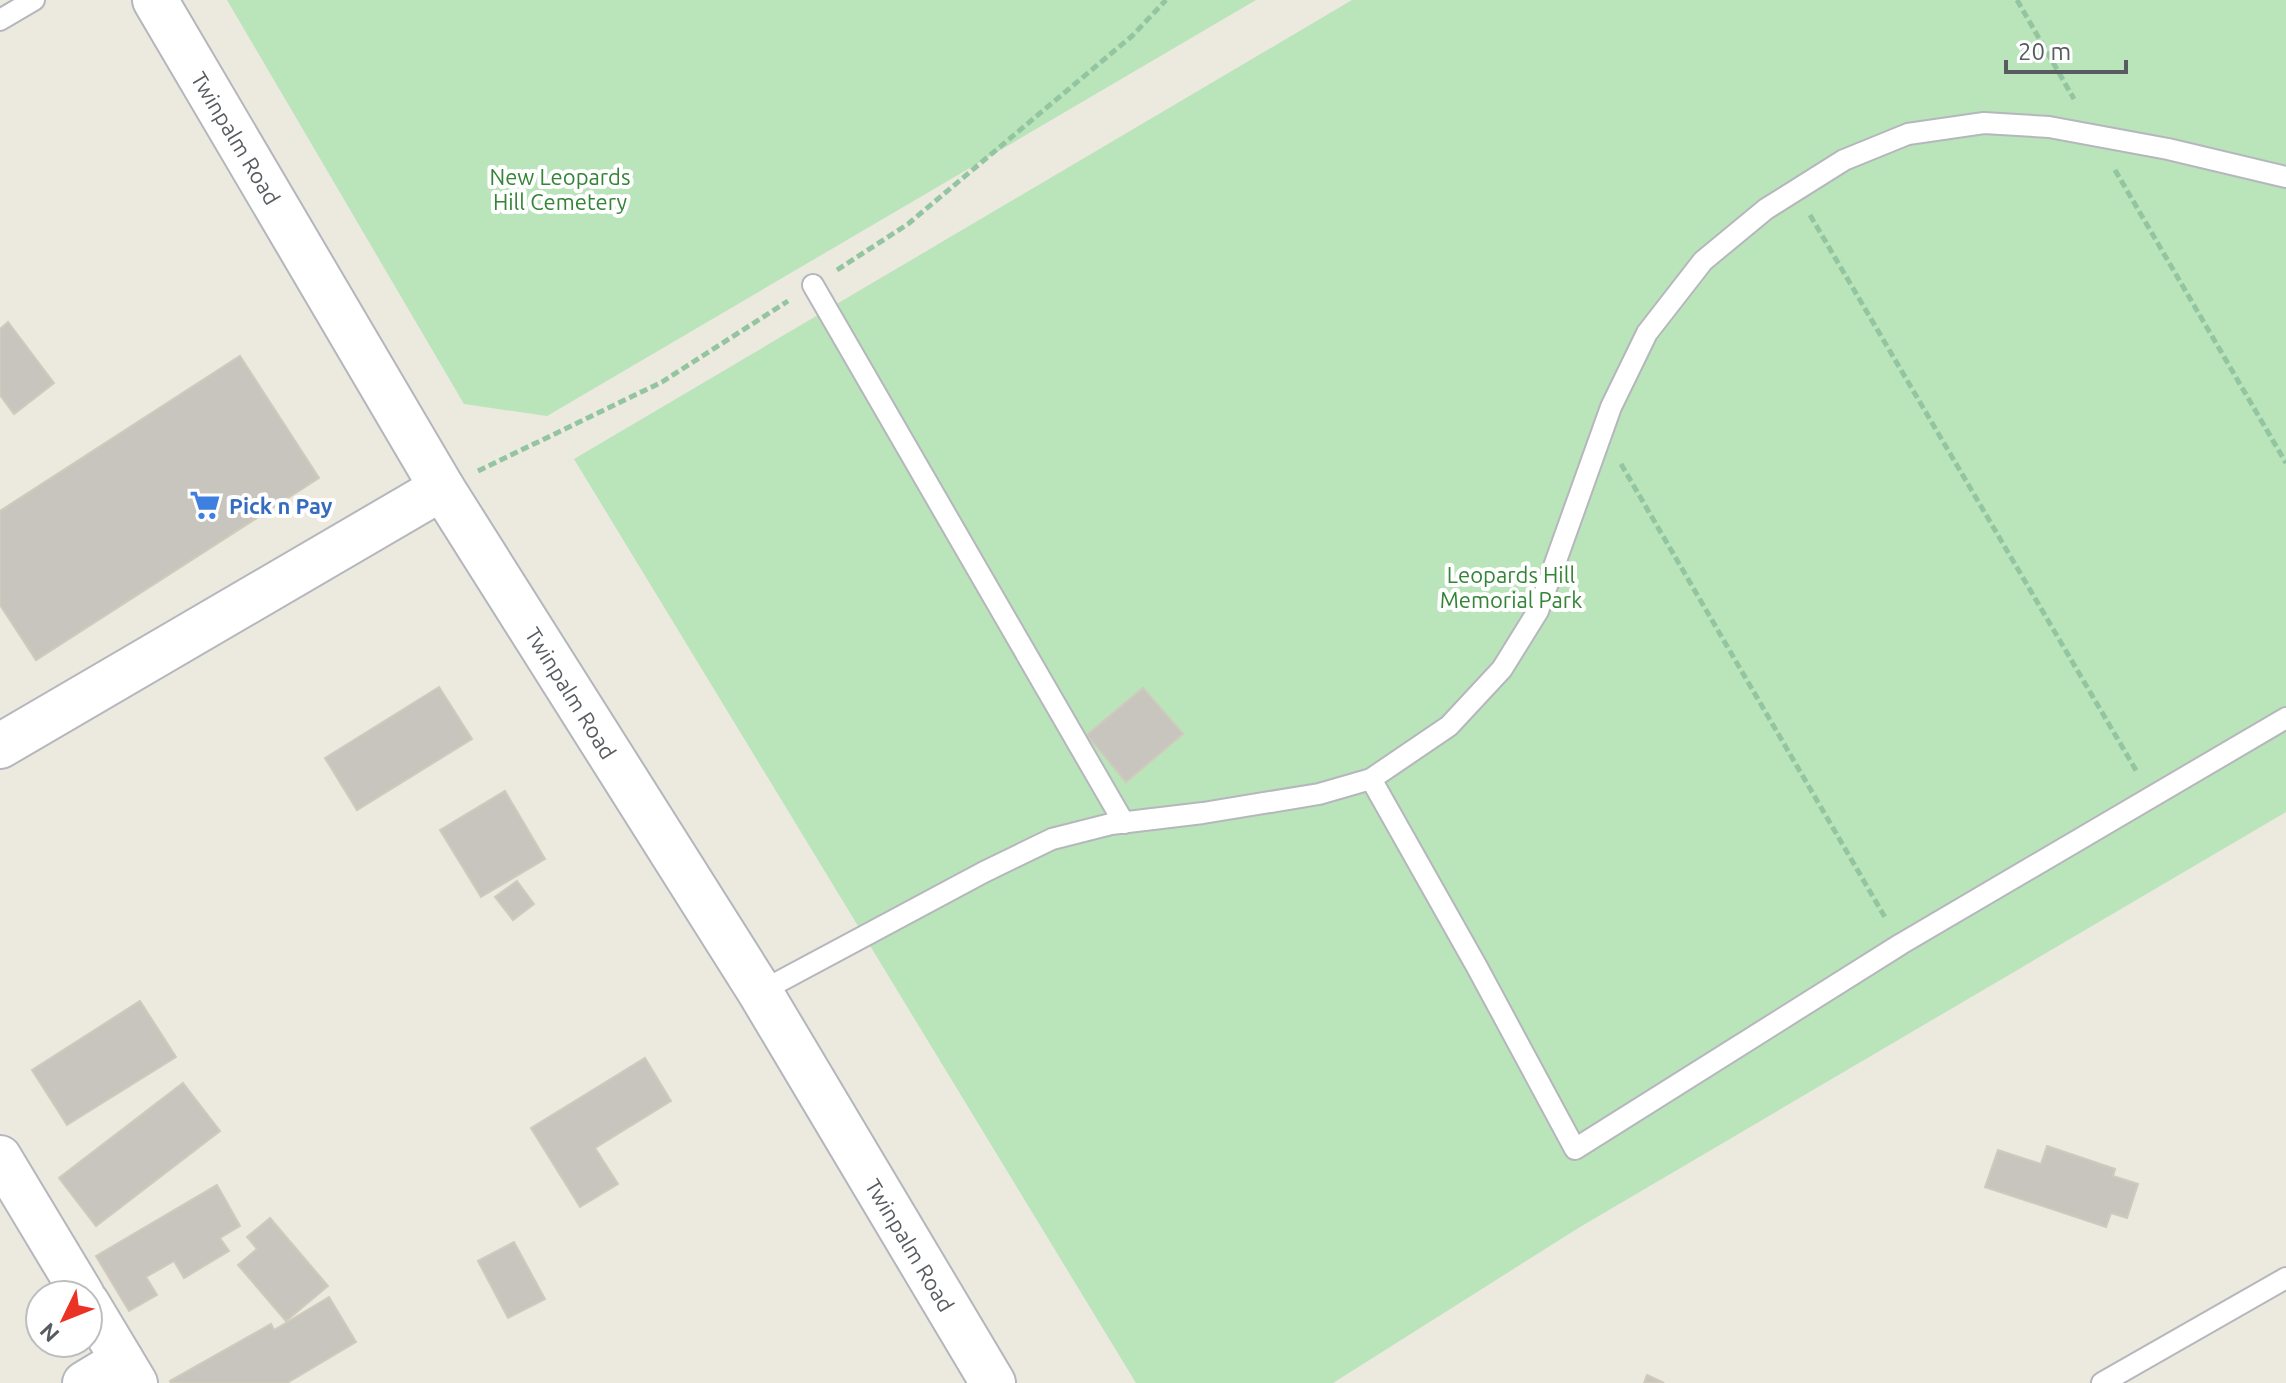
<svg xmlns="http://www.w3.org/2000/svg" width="2286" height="1383" viewBox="0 0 2286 1383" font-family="Ubuntu,sans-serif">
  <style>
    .green { fill: #bae4ba }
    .building { fill: #c8c5be; stroke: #d0cabd; stroke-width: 2 }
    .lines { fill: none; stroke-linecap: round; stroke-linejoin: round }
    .service-casing { stroke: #b5b7bc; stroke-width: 24 }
    .minor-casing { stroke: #b5b7bc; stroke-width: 46 }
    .tertiary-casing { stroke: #b5b7bc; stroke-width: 48 }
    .secondary-casing { stroke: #b3b6bc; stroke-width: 48 }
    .path { stroke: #93c5a0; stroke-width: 5; stroke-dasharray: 8 4; stroke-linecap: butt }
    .service { stroke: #fff; stroke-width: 20 }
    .minor { stroke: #fff; stroke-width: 42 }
    .tertiary { stroke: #fff; stroke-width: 44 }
    .secondary { stroke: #fff; stroke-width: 44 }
    .labels { text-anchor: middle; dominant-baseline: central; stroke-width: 8; stroke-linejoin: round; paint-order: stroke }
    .street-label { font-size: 22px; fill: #585c60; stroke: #fff }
    .park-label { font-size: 22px; fill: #338436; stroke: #fff }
    .shop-label { font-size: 22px; font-weight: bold; fill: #366cbe; stroke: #fff; text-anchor: start }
  </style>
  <rect width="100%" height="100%" fill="#ece9df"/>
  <!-- green -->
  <g class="green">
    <path d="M227,0h1029l-709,416 -83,-12z"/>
    <path d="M1352,0h934v812l-706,415 -247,156h-197l-562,-924z"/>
  </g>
  <!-- building -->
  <g class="building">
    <path d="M8,322l46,61 -40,31 -14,-19v-66z"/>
    <path d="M240,356l79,122 -283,182 -36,-55v-94z"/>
    <path d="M439,687l33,52 -115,71 -32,-52z"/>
    <path d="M1143,688l40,46 -57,48 -39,-47z"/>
    <path d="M505,791l40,68 -64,38 -41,-67z"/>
    <path d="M517,881l17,23 -21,16 -18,-23z"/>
    <path d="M140,1001l36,56 -109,68 -35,-55z"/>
    <path d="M645,1058l26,43 -76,47 23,36 -38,23 -49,-79z"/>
    <path d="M183,1083l37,48 -124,95 -37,-48z"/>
    <path d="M2047,1146l68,23 -2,7 25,8 -11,34 -16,-5 -5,14 -121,-40 13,-37 43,14z"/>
    <path d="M217,1185l23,41 -20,12 9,13 -45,27 -10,-17 -28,16 11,18 -28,16 -33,-55z"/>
    <path d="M270,1218l58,68 -42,35 -48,-56 19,-16 -10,-12z"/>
    <path d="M514,1242l31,57 -37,19 -30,-57z"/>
    <path d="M329,1297l27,45 -69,41h-116l-1,-2 101,-57 3,6z"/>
    <path d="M1647,1375l17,8h-20z"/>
  </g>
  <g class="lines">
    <!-- service casing -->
    <g class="service-casing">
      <g id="service">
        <path d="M0,20l34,-20"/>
        <path d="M813,285l311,538"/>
        <path d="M1371,779l106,188 98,182 326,-205 385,-226"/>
        <path d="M760,992l224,-120 68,-33 59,-15 92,-11 116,-19 52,-15 78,-53 53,-57 36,-58 73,-204 36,-74 56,-72 63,-52 78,-49 64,-26 76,-11 65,4 119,22 118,28"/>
        <path d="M2102,1383l184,-105"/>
      </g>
    </g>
    <!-- minor casing -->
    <g class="minor-casing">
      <g id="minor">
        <path d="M0,1157l83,138"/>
        <path d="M88,1303l48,80"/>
        <path d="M84,1383l38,-23"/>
      </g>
    </g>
    <!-- tertiary casing -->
    <g class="tertiary-casing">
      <path id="tertiary" d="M0,746l442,-258"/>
    </g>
    <!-- secondary casing -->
    <g class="secondary-casing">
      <path id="secondary" d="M155,0l287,488 318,504 233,391"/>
    </g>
    <!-- path -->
    <g class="path">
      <path d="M2017,0l57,99"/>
      <path d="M2115,170l171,293"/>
      <path d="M1810,215l327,557"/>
      <path d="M837,270l71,-46 224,-188 34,-36"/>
      <path d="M1621,464l265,455"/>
      <path d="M478,471l184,-89 126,-81"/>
    </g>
    <!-- service -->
    <use href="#service" class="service"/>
    <!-- minor -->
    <use href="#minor" class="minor"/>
    <!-- tertiary -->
    <use href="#tertiary" class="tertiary"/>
    <!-- secondary -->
    <use href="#secondary" class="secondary"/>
  </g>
  <!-- icons -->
  <defs>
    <g id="supermarket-bare" transform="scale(2.4)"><path d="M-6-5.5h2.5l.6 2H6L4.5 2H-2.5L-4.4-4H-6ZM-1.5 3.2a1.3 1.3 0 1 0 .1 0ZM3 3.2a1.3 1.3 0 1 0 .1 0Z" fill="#3f7fe0" stroke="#fff" stroke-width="2.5" paint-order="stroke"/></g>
  </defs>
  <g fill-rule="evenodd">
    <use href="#supermarket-bare" x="205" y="505"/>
  </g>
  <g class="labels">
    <!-- street labels -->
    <g class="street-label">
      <text transform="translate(236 138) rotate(59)">Twinpalm Road</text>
      <text transform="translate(571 693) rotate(58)">Twinpalm Road</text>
      <text transform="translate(910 1245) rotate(59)">Twinpalm Road</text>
    </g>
    <!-- park labels -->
    <g class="park-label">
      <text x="560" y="176">New Leopards<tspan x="560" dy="25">Hill Cemetery</tspan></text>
      <text x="1511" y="574">Leopards Hill<tspan x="1511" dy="25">Memorial Park</tspan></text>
    </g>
    <!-- shop labels -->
    <g class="shop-label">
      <text x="229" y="505">Pick n Pay</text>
    </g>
  </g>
  <!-- north arrow -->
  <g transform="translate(64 1319) rotate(227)"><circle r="38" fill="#ffffff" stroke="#bcbebf" stroke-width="2"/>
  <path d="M0-6L14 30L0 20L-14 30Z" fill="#eb3325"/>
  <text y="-12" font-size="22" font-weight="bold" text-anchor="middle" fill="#585c60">N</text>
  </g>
  <!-- scale -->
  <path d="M2006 60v12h120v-12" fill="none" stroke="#585c60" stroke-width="4"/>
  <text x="2018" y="60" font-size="24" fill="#585c60" stroke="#ffffff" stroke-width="6" paint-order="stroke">20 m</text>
</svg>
